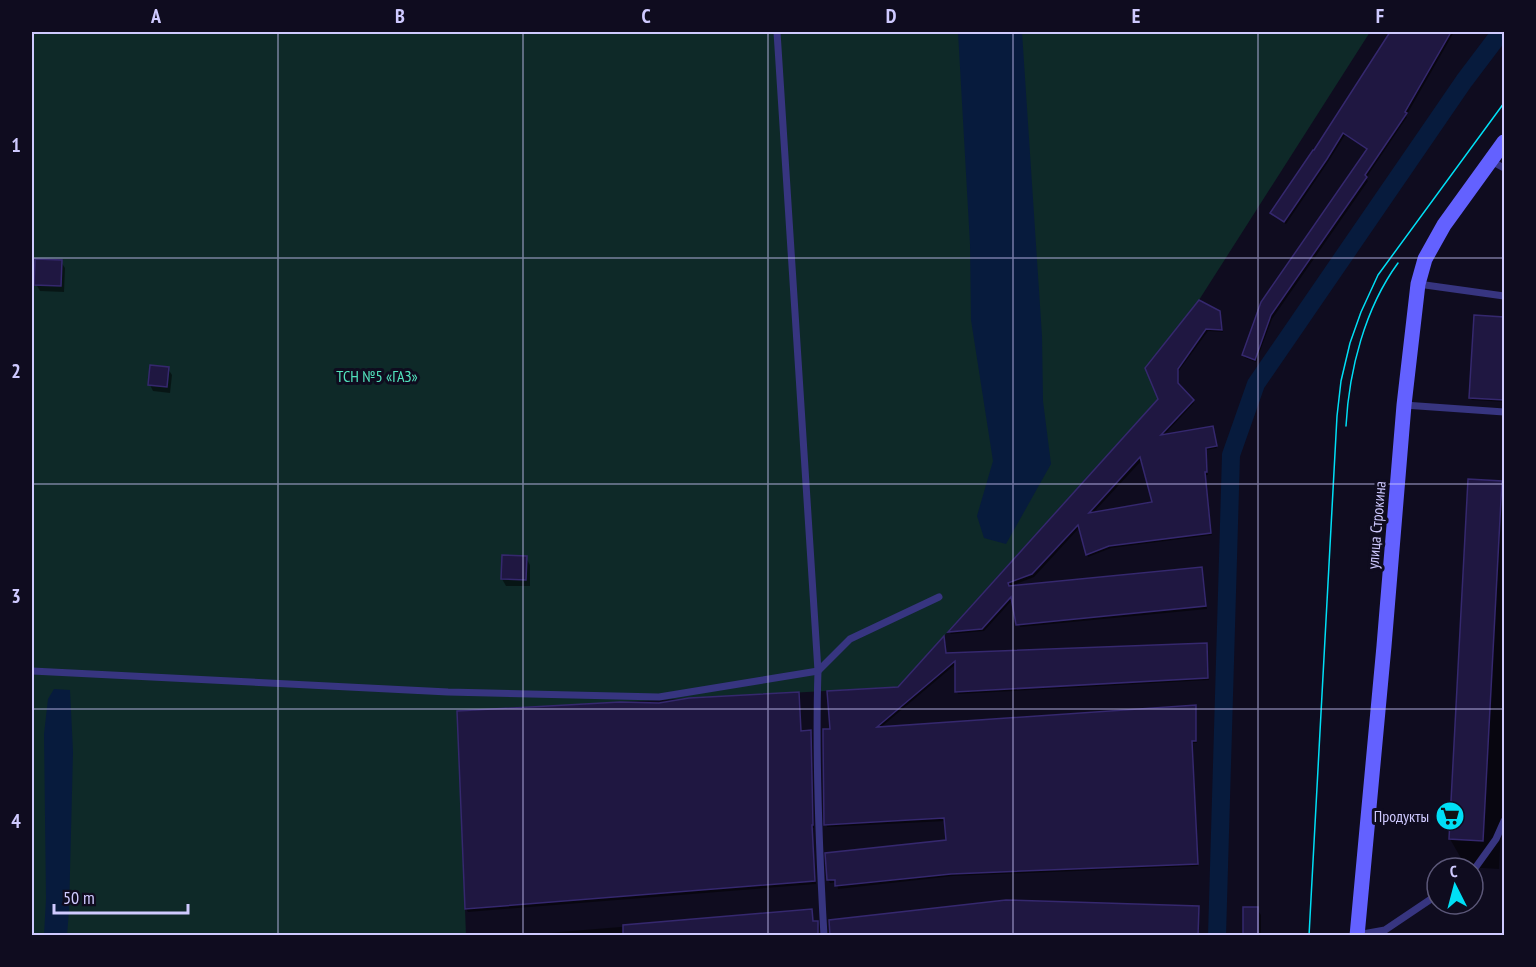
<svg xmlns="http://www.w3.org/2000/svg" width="1536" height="967" viewBox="0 0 1536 967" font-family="'PT Sans Narrow',sans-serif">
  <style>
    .green { fill: #0e2928 }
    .water { fill: #071b3d }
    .shadow { fill: #0007; fill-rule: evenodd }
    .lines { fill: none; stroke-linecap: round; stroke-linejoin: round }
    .canal { stroke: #071b3d; stroke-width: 18 }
    .building { fill: #1f1741; stroke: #35286e; stroke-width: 1.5; fill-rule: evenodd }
    .lane { stroke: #373580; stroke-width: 7 }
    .secondary { stroke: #6361ff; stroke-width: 15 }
    .tram { stroke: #00dff5; stroke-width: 1.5 }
    .grid { fill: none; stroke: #cfcaff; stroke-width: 1.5; stroke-opacity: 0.55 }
    .labels { text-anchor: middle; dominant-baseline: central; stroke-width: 6; stroke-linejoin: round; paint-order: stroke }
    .park-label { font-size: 16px; fill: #52e3bd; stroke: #0f0c1f }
    .street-label { font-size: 16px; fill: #cfcaff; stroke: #0f0c1f }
    .poi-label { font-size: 16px; fill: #cfcaff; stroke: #0f0c1f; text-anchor: end }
    .neatline { fill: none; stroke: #cfcaff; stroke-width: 2 }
    .grid-label { font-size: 20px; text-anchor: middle; font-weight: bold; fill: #cfcaff }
  </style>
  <rect width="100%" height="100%" fill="#0f0c1f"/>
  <!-- green -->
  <path class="green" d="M32,32h1338l-171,268 -53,67 12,32 -260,288 -440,24 8,225 -434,-1z"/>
  <!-- water -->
  <g class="water">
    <path d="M958,32h64l20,304 1,65 8,63 -45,80 -22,-6 -7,-22 16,-55 -22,-141 -1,-76z"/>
    <path d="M54,689l16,1 3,62 -4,159 -2,24h-23l2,-36 -2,-165 4,-35z"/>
  </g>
  <!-- shadow -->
  <g class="shadow">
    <path d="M1391,32h63l-48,84 1,1 -41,61 2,3 -96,138 -16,43 -11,-4 -1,-3 124,-205 -23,-15 -17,27 -42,62 -13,-8 -1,-3 43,-61z"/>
    <path d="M61,262l4,6 -1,24 -24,-1 -4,-7z"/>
    <path d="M1219,312l2,4 2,16 -15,-1 -30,41v14l16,17 -31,33 49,-9 2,3 3,18 -11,2 2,25h-3l7,60 -101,13 -23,9 -8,-30 -46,50 -26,10 193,-18 2,2 4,38 -187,18 -7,-28 -29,32 -33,3 -2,-2 211,-233 -13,-31zM1143,459l11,44 -62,11z"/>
    <path d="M1475,316l29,2v84l-32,-2 -2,-2z"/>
    <path d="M168,369l4,6 -2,18 -17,-2 -3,-6z"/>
    <path d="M1502,483l2,5v276l-5,105 -33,-2 -16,-28z"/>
    <path d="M503,557l23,1 4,7v21h-24l-4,-7z"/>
    <path d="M944,638l2,17 260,-10 2,3 1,32 -251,14 -1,-2v-29l-77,65 315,-22 2,3v34h-4l5,123 -245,10 -115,13 -1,-7 -7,1 -2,-3 -1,-26 120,-13 -1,-20 -119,6 -1,-3 6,-94 67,-41z"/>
    <path d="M798,693l2,3 1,36h10l1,2 2,94h-2l4,56 -348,28 -2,-3 193,-205z"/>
    <path d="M1198,908l1,3v25h-368z"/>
    <path d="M1257,909l4,6v21h-17z"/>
    <path d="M811,911l2,12 4,-1 1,3 1,11h-307z"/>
  </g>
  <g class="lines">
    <!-- canal -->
    <path class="canal" d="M1217,936l14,-481 25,-71 208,-303 37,-49"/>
  </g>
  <!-- building -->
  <g class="building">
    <path d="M1390,32h61l-46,80 2,1 -42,62 2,2 -96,138 -16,45 -13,-5 19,-53 106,-153 -24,-16 -16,26 -43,63 -14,-9 43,-63h1z"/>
    <path d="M35,259l27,1 -1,26 -27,-1z"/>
    <path d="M1199,300l21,11 2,19 -16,-1 -28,40v14l16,17 -33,35 52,-9 4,20 -11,2 1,24h-2l6,61 -102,13 -23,9 -8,-30 -46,49 -24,9 1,3 193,-19 4,39 -190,19 -5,-28 -29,32 -34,3 210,-233 -13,-31zM1140,457l12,45 -63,11z"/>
    <path d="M1474,315l30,2v83l-35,-2z"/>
    <path d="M150,365l19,2 -2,20 -19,-2z"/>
    <path d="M1468,479l34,2 -19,360 -34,-2z"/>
    <path d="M502,555l25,1 -1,24 -25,-1z"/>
    <path d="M944,636l2,17 261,-10 1,35 -253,14v-31l-78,66 319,-22v36h-4l6,123 -247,10 -116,12v-6h-8l-2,-27 121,-13 -2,-22 -120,7 -1,-88v-8h7l-3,-38 71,-4z"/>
    <path d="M799,692l2,39 10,-1 2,95h-1l3,56 -350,28 -8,-198 163,-9 39,1 30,-5z"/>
    <path d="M1006,900l193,6 -1,30h-368l-1,-16z"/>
    <rect x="1243" y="907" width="15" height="29"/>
    <path d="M812,909l1,12h5v15h-195v-11z"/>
  </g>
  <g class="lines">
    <!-- lane -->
    <g class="lane">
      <path d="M777,32l41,639c-3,88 1,177 6,265"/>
      <path d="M1491,161l13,7"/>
      <path d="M1418,284l86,12"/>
      <path d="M1404,405l100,7"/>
      <path d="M32,671l416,21 211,5 159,-26 32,-32 89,-42"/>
      <path d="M1473,871l23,-32 8,-18"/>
      <path d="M1357,935l28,-5 52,-35"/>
    </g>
    <!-- secondary -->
    <path class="secondary" d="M1357,936l27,-290 20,-241 14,-121 7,-25 19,-34 60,-83"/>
    <!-- tram -->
    <g class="tram">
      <path d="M1346,426c3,-56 19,-118 52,-163"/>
      <path d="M1309,936l28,-520 4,-35 9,-38 11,-31 17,-37 126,-172"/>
    </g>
  </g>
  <!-- grid -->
  <path class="grid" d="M278,32v904M523,32v904M768,32v904M1013,32v904M1258,32v904M32,258h1472M32,484h1472M32,709h1472"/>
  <!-- icons -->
  <defs>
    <g id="supermarket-disc" transform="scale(1.5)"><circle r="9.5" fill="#00dff5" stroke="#0f0c1f"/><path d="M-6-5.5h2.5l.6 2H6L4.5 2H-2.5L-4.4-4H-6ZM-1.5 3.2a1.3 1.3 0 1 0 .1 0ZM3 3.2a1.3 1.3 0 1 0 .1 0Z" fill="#111"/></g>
  </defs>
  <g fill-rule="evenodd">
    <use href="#supermarket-disc" x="1450" y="816"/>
  </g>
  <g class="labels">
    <!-- park labels -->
    <g class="park-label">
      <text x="377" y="376">ТСН №5 «ГАЗ»</text>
    </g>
    <!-- street labels -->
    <g class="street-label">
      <text transform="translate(1376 525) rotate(-85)">улица Строкина</text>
    </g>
    <!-- poi labels -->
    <g class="poi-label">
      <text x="1429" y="816">Продукты</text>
    </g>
  </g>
  <!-- border -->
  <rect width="1536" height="967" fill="none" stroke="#0f0c1f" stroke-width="66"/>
  <!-- north arrow -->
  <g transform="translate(1455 886) rotate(354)"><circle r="28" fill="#0f0c1f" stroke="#5c5879" stroke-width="1.5"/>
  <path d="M0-4.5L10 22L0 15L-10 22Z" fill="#00dff5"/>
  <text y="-9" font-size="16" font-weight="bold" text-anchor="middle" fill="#cfcaff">С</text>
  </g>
  <!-- scale -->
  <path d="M54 904v9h134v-9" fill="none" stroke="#cfcaff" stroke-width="3"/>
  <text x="63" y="904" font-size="18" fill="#cfcaff" stroke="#0f0c1f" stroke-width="4.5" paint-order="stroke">50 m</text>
  <rect x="33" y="33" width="1470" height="901" class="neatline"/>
  <g class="grid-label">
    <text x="156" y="23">A</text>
    <text x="400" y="23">B</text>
    <text x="646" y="23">C</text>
    <text x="891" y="23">D</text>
    <text x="1136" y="23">E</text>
    <text x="1380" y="23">F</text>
    <text x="16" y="152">1</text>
    <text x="16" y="378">2</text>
    <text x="16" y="603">3</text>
    <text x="16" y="828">4</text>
  </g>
</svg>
